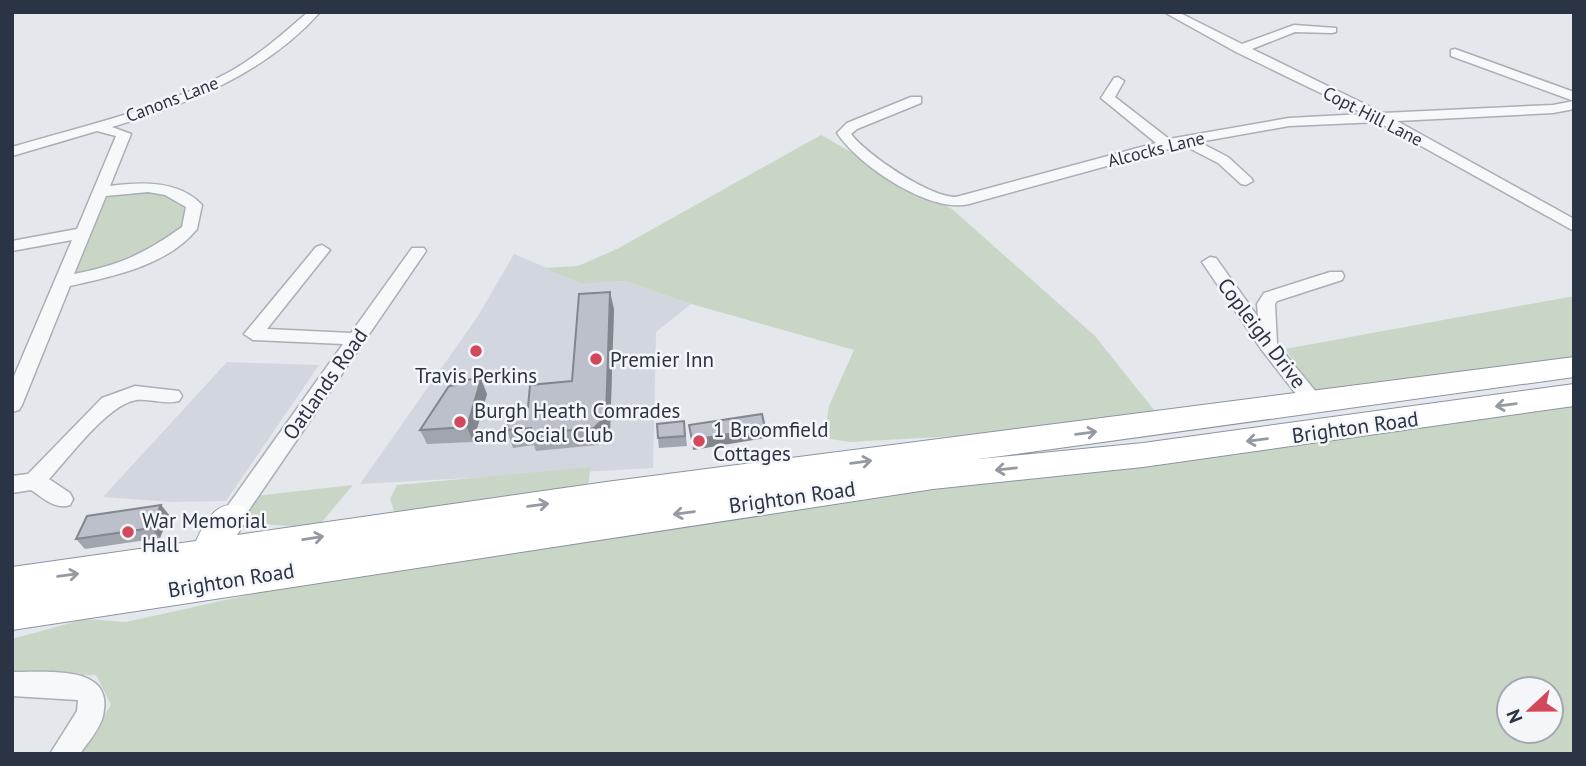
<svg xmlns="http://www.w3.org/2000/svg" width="1586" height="766" viewBox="0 0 1586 766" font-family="'PT Sans',sans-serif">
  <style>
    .built { fill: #d2d6de }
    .green { fill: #c9d6c5; fill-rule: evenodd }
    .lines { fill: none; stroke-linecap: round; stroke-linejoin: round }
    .minor-casing { stroke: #a9aeb7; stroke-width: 3 }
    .highway-casing { stroke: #8b94a3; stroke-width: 2 }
    .minor { fill: #f7f8fa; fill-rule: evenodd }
    .highway { fill: #fff; fill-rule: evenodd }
    .wall { fill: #a1a5ae }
    .shaded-wall { fill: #83868d }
    .building { fill: #bbc0ca; stroke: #83868d; stroke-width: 2 }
    .oneway { stroke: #959aa2 }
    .poi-dot { fill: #d1495b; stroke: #f4f6f9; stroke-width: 2.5 }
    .labels { text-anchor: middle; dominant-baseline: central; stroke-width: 5; stroke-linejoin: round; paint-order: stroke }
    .far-street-label { font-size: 18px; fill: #2b3445; stroke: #f4f6f9 }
    .street-label { font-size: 21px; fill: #2b3445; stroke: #f4f6f9 }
    .poi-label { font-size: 21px; fill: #2b3445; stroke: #f4f6f9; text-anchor: start }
  </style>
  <rect width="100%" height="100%" fill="#e4e7ec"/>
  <!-- built -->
  <g class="built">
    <path d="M514,254l70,30 41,-3 66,23 -35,28 -3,136 -293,16 118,-168z"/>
    <path d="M227,362l92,3 -93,136 -53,1 -70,-5z"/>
  </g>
  <!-- green -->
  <g class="green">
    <path d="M821,135l131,74 143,127 63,79 -116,16 -192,11 -26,-4 5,-32 25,-56 -163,-46 -66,-23 -41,3 -41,-16 35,-2 39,-17z"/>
    <path d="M174,191l20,14 -5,24 -32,23 -93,30 35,-90z"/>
    <path d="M1574,296v62l-257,35 -32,-44z"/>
    <path d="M1574,405v349h-1495l32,-49 -15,-30 -84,1v-37l73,-20 41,3 136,-30 562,-89zM1509,689h42v42h-42z"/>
    <path d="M590,467l-1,15 -16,12 -176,26 -7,-21 7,-14z"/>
    <path d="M353,485l-32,38 -18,4 -57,-4 -2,-7 10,-20z"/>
  </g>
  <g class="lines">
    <!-- minor casing -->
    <g class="minor-casing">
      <g id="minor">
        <path d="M308,12h12c-54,61 -132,92 -208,115l19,7 -21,52c30,-4 69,-6 92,19l-5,24c-30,37 -84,47 -127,57l-48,119 -3,5 -7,2v-31l60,-141 -60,11v-10l65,-12 39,-93 -19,-5 -85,25v-9c74,-22 151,-38 219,-76 28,-16 53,-38 77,-59zM148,192l17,3 21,12 -4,20c-38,27 -62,38 -108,47l32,-78z"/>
        <path d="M1164,12h14l64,32 52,-19 42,3v4l-4,1 -37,-1 -43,17 131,64 170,-8 21,-4v8l-21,4 -156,8 177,98v12l-196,-109 -89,4 -90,16 29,15 23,21 2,3 -7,4 -5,-1 -23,-21 -35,-18 -214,59c-39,10 -111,-39 -132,-71l10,-10 64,-26h10v6l-64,26 -6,5c16,21 78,63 105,63l200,-54 -55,-45 13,-20 4,-1 6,4 -9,16 54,42 120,-21 75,-4 -128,-62z"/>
        <path d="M1455,49l119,43v9l-123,-45v-6z"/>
        <path d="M322,245l8,5 -63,79 84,4 61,-85h12l2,3 -186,272 -8,3 -8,-3 -3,-6 3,-6 119,-167 -90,-4 -9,-6 72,-87z"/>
        <path d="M1210,257l6,1 42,59 -1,-13 7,-11 66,-21h12l2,4 -2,4 -65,21 -2,3 2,40 44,54 3,5 -3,5h-14l-46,-59 -59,-87z"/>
        <path d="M135,386l44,5 3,5 -3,5c-14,4 -29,-3 -43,-1 -29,5 -67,58 -87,79l21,14 3,6 -3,6c-15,5 -27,-7 -39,-15l-19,3v-17l16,-2 74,-76z"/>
        <path d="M12,672c33,1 104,-9 91,44 -3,13 -15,26 -23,38h-30l27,-43 1,-11 -66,-4z"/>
      </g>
    </g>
    <!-- highway casing -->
    <g class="highway-casing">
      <path id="highway" d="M1574,357v20l-595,82 164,-16 431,-59v22l-431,61 -210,22 -921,141v-63l184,-26c10,-22 22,-43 48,-34l5,10 -12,18 369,-53z"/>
    </g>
    <!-- minor -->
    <use href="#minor" class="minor"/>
    <!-- highway -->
    <use href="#highway" class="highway"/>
  </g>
  <!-- wall -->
  <g class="wall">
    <path d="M614,309l-4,124 -12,12 -62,6 -2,-6 -21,3 -6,-18 21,-23 44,-26z"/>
    <path d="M487,394l-14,48 -46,2 -7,-14z"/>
    <path d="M684,421l3,25 -28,2 -1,-10z"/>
    <path d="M161,505l8,10 -9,23 -75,11 -9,-10z"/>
  </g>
  <!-- shaded-wall -->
  <g class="shaded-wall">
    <path d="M610,292l4,17 -4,124 -12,12 -4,-17z"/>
    <path d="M481,379l6,15 -14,48 -6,-15z"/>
    <path d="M765,428l1,10 -73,12 -1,-10z"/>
    <path d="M161,505l8,10 -9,23 -9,-10z"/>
  </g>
  <!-- building -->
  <g class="building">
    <path d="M610,292l-4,124 -12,12 -63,6v-6l-24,2 3,-21 18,-2 2,-22 42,-4 7,-87z"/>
    <path d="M481,379l-14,48 -47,3 29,-44 7,-1 2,-5z"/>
    <path d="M762,414l3,14 -73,12 -3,-15z"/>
    <path d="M684,421l1,15 -27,2 -1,-14z"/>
    <path d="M161,505l-10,23 -75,11 11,-23z"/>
  </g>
  <!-- one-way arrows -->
  <defs><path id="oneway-shaft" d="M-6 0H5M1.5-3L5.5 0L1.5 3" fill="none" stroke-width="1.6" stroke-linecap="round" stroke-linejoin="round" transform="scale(1.75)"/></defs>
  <g class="oneway">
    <use href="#oneway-shaft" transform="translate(1506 405) rotate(172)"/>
    <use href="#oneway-shaft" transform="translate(1086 433) rotate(-7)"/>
    <use href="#oneway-shaft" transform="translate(1257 440) rotate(173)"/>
    <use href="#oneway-shaft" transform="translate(861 462) rotate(-7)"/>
    <use href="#oneway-shaft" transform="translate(1006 469) rotate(174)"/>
    <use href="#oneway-shaft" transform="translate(538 505) rotate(-8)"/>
    <use href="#oneway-shaft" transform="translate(684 513) rotate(172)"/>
    <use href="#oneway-shaft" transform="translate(313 538) rotate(-9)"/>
    <use href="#oneway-shaft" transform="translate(68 575) rotate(-8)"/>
  </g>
  <!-- markers -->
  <g class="poi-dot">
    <circle cx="476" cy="351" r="7"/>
    <circle cx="596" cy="359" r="7"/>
    <circle cx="460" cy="422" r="7"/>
    <circle cx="699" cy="441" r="7"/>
    <circle cx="128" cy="532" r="7"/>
  </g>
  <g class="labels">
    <!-- far-street labels -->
    <g class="far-street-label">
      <text transform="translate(172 99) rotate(-21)">Canons Lane</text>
      <text transform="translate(1373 116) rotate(27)">Copt Hill Lane</text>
      <text transform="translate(1156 149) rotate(-14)">Alcocks Lane</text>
    </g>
    <!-- street labels -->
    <g class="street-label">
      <text transform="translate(1262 333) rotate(53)">Copleigh Drive</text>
      <text transform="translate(325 384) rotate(-55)">Oatlands Road</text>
      <text transform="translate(1355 427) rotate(-8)">Brighton Road</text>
      <text transform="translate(792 497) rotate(-8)">Brighton Road</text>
      <text transform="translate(231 580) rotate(-9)">Brighton Road</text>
    </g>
    <!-- poi labels -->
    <g class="poi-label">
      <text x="610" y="359">Premier Inn</text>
      <text x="476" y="375" text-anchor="middle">Travis Perkins</text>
      <text x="474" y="410">Burgh Heath Comrades<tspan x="474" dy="24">and Social Club</tspan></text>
      <text x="713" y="429">1 Broomfield<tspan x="713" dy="24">Cottages</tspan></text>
      <text x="142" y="520">War Memorial<tspan x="142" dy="24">Hall</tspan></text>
    </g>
  </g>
  <!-- border -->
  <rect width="1586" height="766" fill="none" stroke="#2b3445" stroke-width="28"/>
  <!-- north arrow -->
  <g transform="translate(1530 710) rotate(248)"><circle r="33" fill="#f4f6f9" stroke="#a4a8b1" stroke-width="2"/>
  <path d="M0-5L12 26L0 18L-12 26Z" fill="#d1495b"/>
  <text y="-10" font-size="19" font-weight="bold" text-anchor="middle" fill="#2b3445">N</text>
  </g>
</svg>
